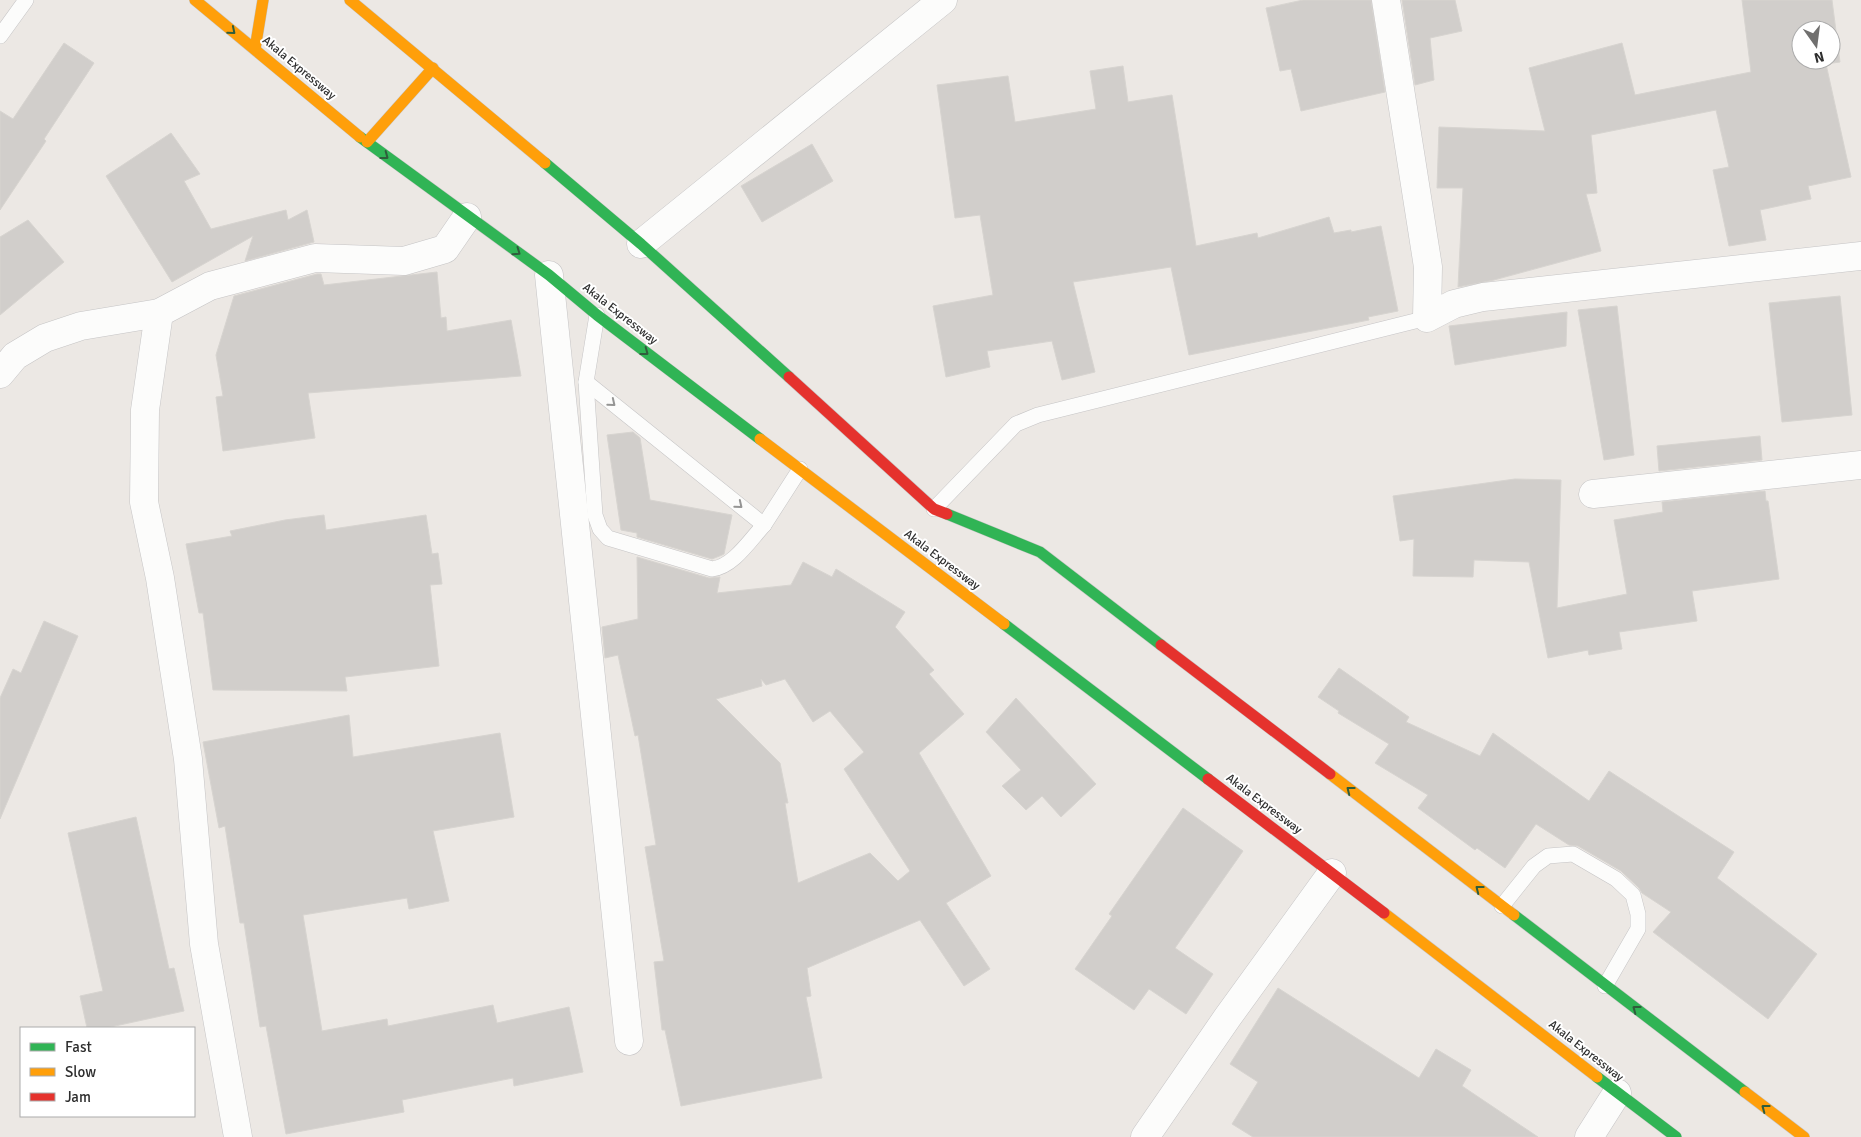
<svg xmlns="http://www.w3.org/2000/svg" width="1861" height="1137" viewBox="0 0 1861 1137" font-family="Signika,sans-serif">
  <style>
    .building { fill: #d1cecb; stroke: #d7d4d0; fill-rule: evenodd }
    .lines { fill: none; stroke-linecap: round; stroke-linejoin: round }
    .lane-casing { stroke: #c5c4c5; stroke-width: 16 }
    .street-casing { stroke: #c5c4c5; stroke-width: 29 }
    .fast-casing { stroke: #c6c5c4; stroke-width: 12 }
    .slow-casing { stroke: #c6c5c4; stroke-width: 12 }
    .jam-casing { stroke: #c6c5c4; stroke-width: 12 }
    .lane { stroke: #fcfcfb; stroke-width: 15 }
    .street { stroke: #fcfcfb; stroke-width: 28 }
    .fast { stroke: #30b455; stroke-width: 11 }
    .slow { stroke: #ff9f0a; stroke-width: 11 }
    .jam { stroke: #e5322d; stroke-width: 11 }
    .oneway { stroke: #2f5d3c }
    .oneway2 { stroke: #959594 }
    .labels { text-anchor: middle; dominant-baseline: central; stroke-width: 4; stroke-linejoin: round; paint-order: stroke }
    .street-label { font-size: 12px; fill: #2e2e2e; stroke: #fff }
  </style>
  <rect width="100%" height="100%" fill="#ece8e4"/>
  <!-- building -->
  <g class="building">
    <path d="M1303,0h68l14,92 -84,19 -10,-42 -11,2 -14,-63z"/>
    <path d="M1402,0h53l7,31 -32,7 4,42 -19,5z"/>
    <path d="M1742,0h90l8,62 -14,2 25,113 -43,9 3,13 -51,11 6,30 -37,6 -16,-76 16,-3 -13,-57 -125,25 6,58 -11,1 15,57 -107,29 -36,7 5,-99h-26l2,-61 106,4 -16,-63 93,-25 13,52 116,-23zM1801,30h30v30h-30z"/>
    <path d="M64,43l30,20 -50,76 2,2 -46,69v-99l13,8z"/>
    <path d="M1123,66l5,36 44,-7 24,151 61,-13 1,5 71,-21 5,16 17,-3v2l30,-6 17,85 -30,6 1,3 -180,35 -18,-88 -98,15 22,90 -33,8 -10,-39 -65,10 3,16 -44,10 -13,-71 60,-11 -13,-80 -25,3 -18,-133 71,-9 7,46 81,-13 -6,-38z"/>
    <path d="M171,133l29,41 -16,7 27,48 75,-19 2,10 19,-10 7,32 -69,19 8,-25 -81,46 -66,-106z"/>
    <path d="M812,144l21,37 -71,41 -21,-36z"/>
    <path d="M28,220l36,42 -64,53v-78z"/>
    <path d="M437,272l4,46 5,-1 1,14 64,-11 10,56 -213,17 7,45 -92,13 -7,-54 7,-1 -7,-41 18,-59 83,-22h4l3,11z"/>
    <path d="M1840,296l12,119 -70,7 -13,-119z"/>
    <path d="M1617,306l17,149 -30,5 -26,-150z"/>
    <path d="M1567,312l-1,34 -111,19 -6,-39z"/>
    <path d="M633,432l7,6 10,62 82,15 -8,39 -2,1 -10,4 -75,-22v-4l-16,-3 -14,-95z"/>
    <path d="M1760,436l2,24 -103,11 -2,-25z"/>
    <path d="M1515,479l46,1 -4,128 70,-14 -13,-74 49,-8 -1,-10 103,-11 1,10h2l11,78 -87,12 5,30 -78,11 3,17 -33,6 -1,-5 -40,8 -19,-96 -55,-2 -1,17 -60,-1 1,-37 -14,2 -7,-45z"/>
    <path d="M324,515l2,15 100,-15 6,39 6,-1 4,31 -12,1 9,81 -94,11 2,14 -134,-1 -10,-77h-4l-13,-69 46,-8 -2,-5 55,-11z"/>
    <path d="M637,557l72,21 11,-1 -3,16 74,-8 12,-23 29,15 4,-8 69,43 -10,15 39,43 -5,4 35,40 -45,39 72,123 -45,27 44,66 -26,17 -44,-66 -113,48 4,28 -5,1 16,81 -141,28 -16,-76h-3l-8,-68 10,-1 -19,-114 11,-2 -18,-110 -3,1 -17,-81 -13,3 -3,-31 36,-8zM761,679l5,6 19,-6 28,43 17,-11 34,41 -20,17 66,102 -12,10 -28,-28 -72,30 -13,-80h3l-8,-40 -64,-64 46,-13z"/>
    <path d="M44,621l34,15 -78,183v-121l13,-29 8,4z"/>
    <path d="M1339,668l70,49 -3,5 74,34 13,-23 96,68 20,-30 125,81 -17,26 100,76 -49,65 -115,-87 18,-20 -29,-19 -3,-5 -18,-17 -43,-25 -9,-1 -33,-21 -31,44 -28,-20 -2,2 -57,-42 10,-13 -53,-32 14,-19 -51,-31 1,-2 -21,-14z"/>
    <path d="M1016,698l80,86 -35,33 -19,-21 -16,14 -24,-24 19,-16 -35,-38z"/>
    <path d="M349,715l4,42 147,-24 14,84 -81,14 16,70 -40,8 -2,-11 -104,17 19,116 65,-12 1,7 105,-21 4,18 72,-16 14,65 -69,14 -1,-8 -111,22 2,12 -118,22 -20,-108 -6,1 -16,-104h-4l-15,-97 -6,2 -16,-86z"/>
    <path d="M1183,808l60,43 -68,97 38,26 -27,40 -37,-25 -15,21 -59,-41 37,-53 -3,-2z"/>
    <path d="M136,817l33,152 5,-1 10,43 -78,17h-19l-7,-32 23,-5 -35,-158z"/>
    <path d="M1278,988l141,90 17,-29 35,21 -9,16 76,51h-285l-21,-13 26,-42 -28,-18z"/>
  </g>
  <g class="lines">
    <!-- lane casing -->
    <g class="lane-casing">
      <g id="lane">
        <path d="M0,36l26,-36"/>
        <path d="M597,315l-11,67 178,143 36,-56"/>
        <path d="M586,382l9,133 5,14 8,9 104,31c21,-2 38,-29 52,-44"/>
        <path d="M934,509l82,-85 22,-9 389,-97"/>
        <path d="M1502,906l32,-40 14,-10 25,-2 43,25 17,16 5,19v15l-33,57"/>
      </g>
    </g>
    <!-- street casing -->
    <g class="street-casing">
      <g id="street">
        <path d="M1386,0l42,267 -1,51 27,-14 29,-7 378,-41"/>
        <path d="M641,244l302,-244"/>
        <path d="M549,275l80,766"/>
        <path d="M159,313l-14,97 -1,92 16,76 28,181 16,185 34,193"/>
        <path d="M0,374l15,-18 30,-18 36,-12 78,-13 51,-27 105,-28 89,3 41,-12 22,-32"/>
        <path d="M1593,494l268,-29"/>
        <path d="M1145,1137l82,-119 105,-145"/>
        <path d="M1589,1137l28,-44"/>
      </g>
    </g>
    <!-- fast casing -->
    <g class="fast-casing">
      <g id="fast">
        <path d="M360,137l189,138 48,40 163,124"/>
        <path d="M545,163l96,81 148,133"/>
        <path d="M947,514l93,38 121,93"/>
        <path d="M1004,624l204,155"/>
        <path d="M1514,915l231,177"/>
        <path d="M1597,1077l79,60"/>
      </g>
    </g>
    <!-- slow casing -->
    <g class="slow-casing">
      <g id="slow">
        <path d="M195,0l165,137"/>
        <path d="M350,0l195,163"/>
        <path d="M255,49l8,-49"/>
        <path d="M367,142l66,-74"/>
        <path d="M760,439l244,185"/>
        <path d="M1330,774l184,141"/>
        <path d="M1384,913l213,164"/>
        <path d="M1745,1092l59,45"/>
      </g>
    </g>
    <!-- jam casing -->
    <g class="jam-casing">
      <g id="jam">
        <path d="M789,377l145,132 13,5"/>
        <path d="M1161,645l169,129"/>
        <path d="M1208,779l176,134"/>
      </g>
    </g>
    <!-- lane -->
    <use href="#lane" class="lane"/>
    <!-- street -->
    <use href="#street" class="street"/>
    <!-- fast -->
    <use href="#fast" class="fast"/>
    <!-- slow -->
    <use href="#slow" class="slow"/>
    <!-- jam -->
    <use href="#jam" class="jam"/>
  </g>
  <!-- one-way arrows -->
  <defs><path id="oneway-chevron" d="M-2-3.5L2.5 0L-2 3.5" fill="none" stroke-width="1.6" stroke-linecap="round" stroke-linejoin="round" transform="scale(1.25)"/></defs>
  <g class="oneway">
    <use href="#oneway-chevron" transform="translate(232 31) rotate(40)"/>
    <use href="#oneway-chevron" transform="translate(385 156) rotate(37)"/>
    <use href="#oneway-chevron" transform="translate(517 252) rotate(35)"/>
    <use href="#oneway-chevron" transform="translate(645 352) rotate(37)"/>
    <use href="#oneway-chevron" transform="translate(1350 790) rotate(-142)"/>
    <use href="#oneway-chevron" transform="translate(1479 889) rotate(-142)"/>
    <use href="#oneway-chevron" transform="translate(1636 1009) rotate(-143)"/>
    <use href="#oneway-chevron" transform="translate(1765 1108) rotate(-143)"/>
  </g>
  <g class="oneway2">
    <use href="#oneway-chevron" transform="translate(612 403) rotate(39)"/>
    <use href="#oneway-chevron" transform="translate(739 505) rotate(39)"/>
  </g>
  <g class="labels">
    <!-- street labels -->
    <g class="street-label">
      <text transform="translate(299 68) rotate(40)">Akala Expressway</text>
      <text transform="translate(620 314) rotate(38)">Akala Expressway</text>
      <text transform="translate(942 560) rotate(37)">Akala Expressway</text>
      <text transform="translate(1264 804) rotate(37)">Akala Expressway</text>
      <text transform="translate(1586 1051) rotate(38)">Akala Expressway</text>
    </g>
  </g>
  <!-- legend -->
  <rect x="20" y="1027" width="175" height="90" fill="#ffffff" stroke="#ababab"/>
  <rect x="30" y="1043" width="25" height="8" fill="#30b455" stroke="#ababab"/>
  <text x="65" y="1052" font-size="15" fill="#2e2e2e">Fast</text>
  <rect x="30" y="1068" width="25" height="8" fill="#ff9f0a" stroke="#ababab"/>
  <text x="65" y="1077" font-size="15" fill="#2e2e2e">Slow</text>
  <rect x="30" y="1093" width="25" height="8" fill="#e5322d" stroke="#ababab"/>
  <text x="65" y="1102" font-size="15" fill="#2e2e2e">Jam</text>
  <!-- north arrow -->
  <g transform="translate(1816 45) rotate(166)"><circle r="24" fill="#ffffff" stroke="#ababab"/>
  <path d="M0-4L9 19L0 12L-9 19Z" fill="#706f6e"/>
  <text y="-8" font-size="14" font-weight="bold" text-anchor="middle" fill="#2e2e2e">N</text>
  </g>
</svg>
